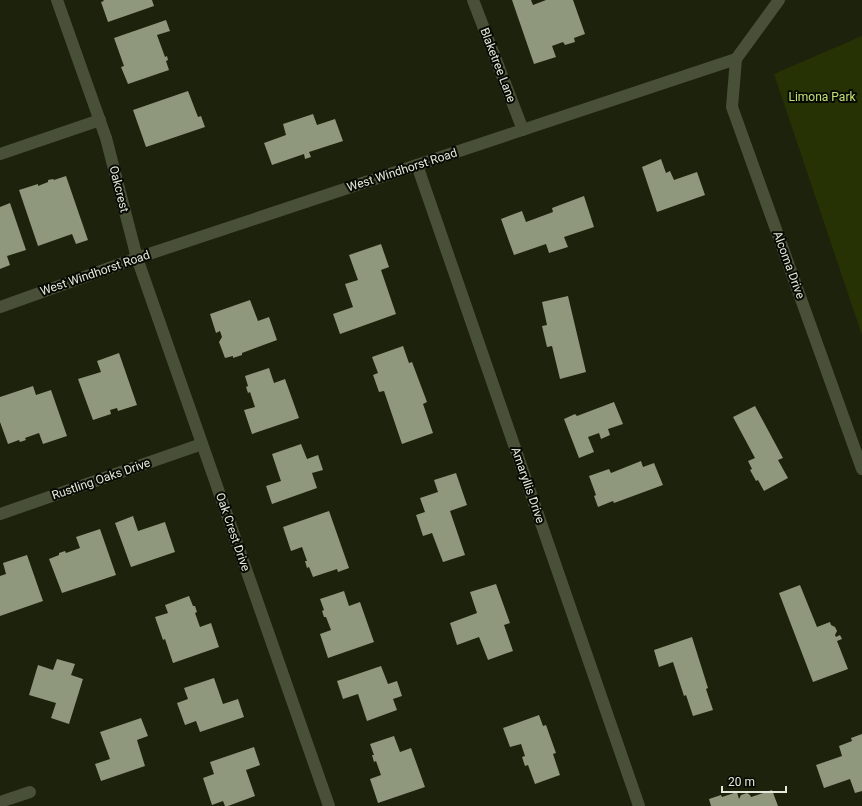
<svg xmlns="http://www.w3.org/2000/svg" width="862" height="806" viewBox="0 0 862 806" font-family="Roboto,sans-serif">
  <style>
    .green { fill: #273204 }
    .building { fill: #8f987d }
    .lines { fill: none; stroke-linecap: round; stroke-linejoin: round }
    .minor { stroke: #495038; stroke-width: 12 }
    .labels { text-anchor: middle; dominant-baseline: central; stroke-width: 4; stroke-linejoin: round; paint-order: stroke }
    .street-label { font-size: 12px; fill: #e4e9db; stroke: #070a03 }
    .park-label { font-size: 12px; fill: #c2e173; stroke: #070a03 }
  </style>
  <rect width="100%" height="100%" fill="#1c220b"/>
  <!-- green -->
  <path class="green" d="M862,36v299l-88,-261z"/>
  <!-- building -->
  <g class="building">
    <path d="M103,0h49l2,6 -46,16 -7,-20 3,-1z"/>
    <path d="M512,0h19l2,5 13,-5h27l12,34 -11,4 1,4 -10,3 -2,-3 -11,4 4,11 -22,7z"/>
    <path d="M166,20l4,11 -13,4 8,22 2,-1 1,4 -2,1 3,9 -41,14 -7,-17 3,-1 -10,-28z"/>
    <path d="M188,91l10,26 3,-1 4,11 -59,20 -13,-37z"/>
    <path d="M313,114l4,11 18,-6 8,22 -34,11 2,5 -6,2 -1,-5 -32,11 -8,-22 22,-8 -3,-11z"/>
    <path d="M661,159l5,14 4,-2 4,9 23,-8 8,23 -48,17 -15,-45z"/>
    <path d="M66,176l22,64 -12,4 -4,-10 -34,12 -19,-56 19,-6v2l10,-4v-2l5,-1 1,1z"/>
    <path d="M584,196l10,31 -30,10 4,10 -19,6 -3,-9 -32,11 -13,-36 21,-8 4,11 27,-10 -1,-4z"/>
    <path d="M10,203l16,47 -19,6 3,9 -10,4v-62z"/>
    <path d="M381,244l8,23 -8,3 15,44 -56,20 -7,-20 20,-7 -8,-23 13,-4 -9,-25z"/>
    <path d="M568,296l18,76 -26,7 -8,-33 -5,1 -5,-21 5,-1 -5,-23z"/>
    <path d="M250,300l8,21 11,-4 8,23 -35,13v2l-9,3v-2l-8,2 -6,-16 3,-5 -2,-6 -4,2 -6,-19z"/>
    <path d="M403,346l6,17 3,-1 15,40 -4,2 10,29 -31,11 -18,-53 -5,1 -6,-17 5,-2 -6,-16z"/>
    <path d="M119,353l18,52 -19,6 -1,-3 -7,2 1,4 -18,6 -15,-41 23,-7 -4,-11z"/>
    <path d="M269,368l5,15 11,-4 14,39 -47,16 -8,-24 11,-3 -5,-15 -2,1 -2,-6 2,-1 -3,-10z"/>
    <path d="M33,386l3,9 15,-5 16,46 -24,8 -4,-11 -14,5 1,2 -6,2 -1,-2 -11,4 -8,-22v-25z"/>
    <path d="M614,402l9,22 -15,5 2,6 -9,4 -2,-6 -11,4 6,15 -15,6 -15,-39 11,-5 2,2z"/>
    <path d="M755,406l28,52 -5,2 10,18 -24,13 -6,-11 -2,1 -6,-11 2,-1 -4,-8 7,-3 -22,-41z"/>
    <path d="M301,444l6,15 11,-4 5,15 -11,3 5,15 -45,16 -6,-18 15,-5 -9,-27z"/>
    <path d="M641,461l2,6 11,-4 9,22 -49,18 -1,-2 -15,6 -4,-11 2,-1 -7,-19 20,-7 2,4z"/>
    <path d="M456,473l11,32 -17,6 15,44 -22,7 -11,-29 -9,3 -7,-21 9,-3 -5,-14 18,-6 -4,-12z"/>
    <path d="M329,511l20,57 -11,4 -1,-3 -24,8 -4,-10 -2,1 -2,-7h2l-5,-14 -11,4 -8,-24z"/>
    <path d="M133,516l5,15 27,-9 10,30 -44,15 -16,-44z"/>
    <path d="M100,529l16,46 -54,18 -13,-34 10,-4v-2l6,-2 1,2 14,-5 -4,-11z"/>
    <path d="M27,555l16,46 -43,15v-40l6,-2 -3,-11z"/>
    <path d="M496,584l14,39 -6,2 9,26 -25,9 -9,-23 -22,8 -7,-22 27,-10 -7,-21z"/>
    <path d="M800,585l17,42 13,-5 1,3 4,2 2,4 -2,4 1,2 4,-2 2,4 -5,2 11,28 -35,13 -34,-89z"/>
    <path d="M344,591l5,15 11,-4 14,40 -46,16 -8,-24 11,-4 -5,-13h-2l-2,-6 2,-1 -4,-11z"/>
    <path d="M189,596l4,10h2l2,6 -2,1 5,14 11,-4 8,24 -46,16 -8,-24 -2,1 -8,-23 13,-4 -3,-8z"/>
    <path d="M692,637l16,51 -2,1 7,21 -20,6 -7,-21 -2,1 -11,-34 -14,5 -5,-17z"/>
    <path d="M57,659l18,5 -4,11 12,4 -14,45 -18,-6 5,-15 -27,-8 9,-30 15,5z"/>
    <path d="M381,666l7,18 9,-3 5,15 -9,3 4,11 -30,11 -9,-27 -15,5 -6,-18z"/>
    <path d="M214,678l9,26 15,-5 6,18 -44,15 -4,-11 -11,4 -8,-22 11,-4 -4,-11z"/>
    <path d="M539,715l4,11 3,-1 10,28 -3,1 7,21 -25,9 -7,-19 -3,1 -3,-9 3,-1 -4,-12 -11,3 -7,-19z"/>
    <path d="M141,718l7,18 -11,4 8,26 -44,15 -6,-17 15,-5 -10,-27z"/>
    <path d="M862,734v57l-7,2 -5,-14 -26,9 -8,-23 26,-9 -3,-10 13,-5 -1,-3z"/>
    <path d="M394,736l6,16 11,-4 14,39 -47,16 -8,-24 11,-4 -5,-14 -2,1 -2,-7h2l-4,-11z"/>
    <path d="M254,747l6,18 -14,5 9,26 -27,10h-3l-2,-5 -11,4 -9,-27 11,-4 -4,-12z"/>
    <path d="M772,790l6,16h-67l-2,-7 12,-4 1,2 15,-5 2,7 2,-4 6,-2 3,2 1,2z"/>
  </g>
  <g class="lines">
    <!-- minor -->
    <g class="minor">
      <path d="M57,0l49,138 31,120 192,548"/>
      <path d="M473,0l50,130"/>
      <path d="M736,59l-4,48 130,362"/>
      <path d="M0,154l100,-34"/>
      <path d="M417,165l222,641"/>
      <path d="M0,307l137,-49 599,-199 43,-59"/>
      <path d="M0,514l202,-70"/>
      <path d="M0,802l30,-10"/>
    </g>
  </g>
  <g class="labels">
    <!-- street labels -->
    <g class="street-label">
      <text transform="translate(498 65) rotate(69)">Blaketree Lane</text>
      <text transform="translate(402 170) rotate(-18)">West Windhorst Road</text>
      <text transform="translate(119 189) rotate(76)">Oakcrest</text>
      <text transform="translate(789 265) rotate(70)">Alcoma Drive</text>
      <text transform="translate(95 273) rotate(-19)">West Windhorst Road</text>
      <text transform="translate(101 479) rotate(-19)">Rustling Oaks Drive</text>
      <text transform="translate(528 485) rotate(71)">Amaryllis Drive</text>
      <text transform="translate(233 532) rotate(71)">Oak Crest Drive</text>
    </g>
    <!-- park labels -->
    <g class="park-label">
      <text x="822" y="97">Limona Park</text>
    </g>
  </g>
  <!-- scale -->
  <path d="M722 786v6h64v-6" fill="none" stroke="#e4e9db" stroke-width="2"/>
  <text x="728" y="786" font-size="12" fill="#e4e9db" stroke="#070a03" stroke-width="3" paint-order="stroke">20 m</text>
</svg>
